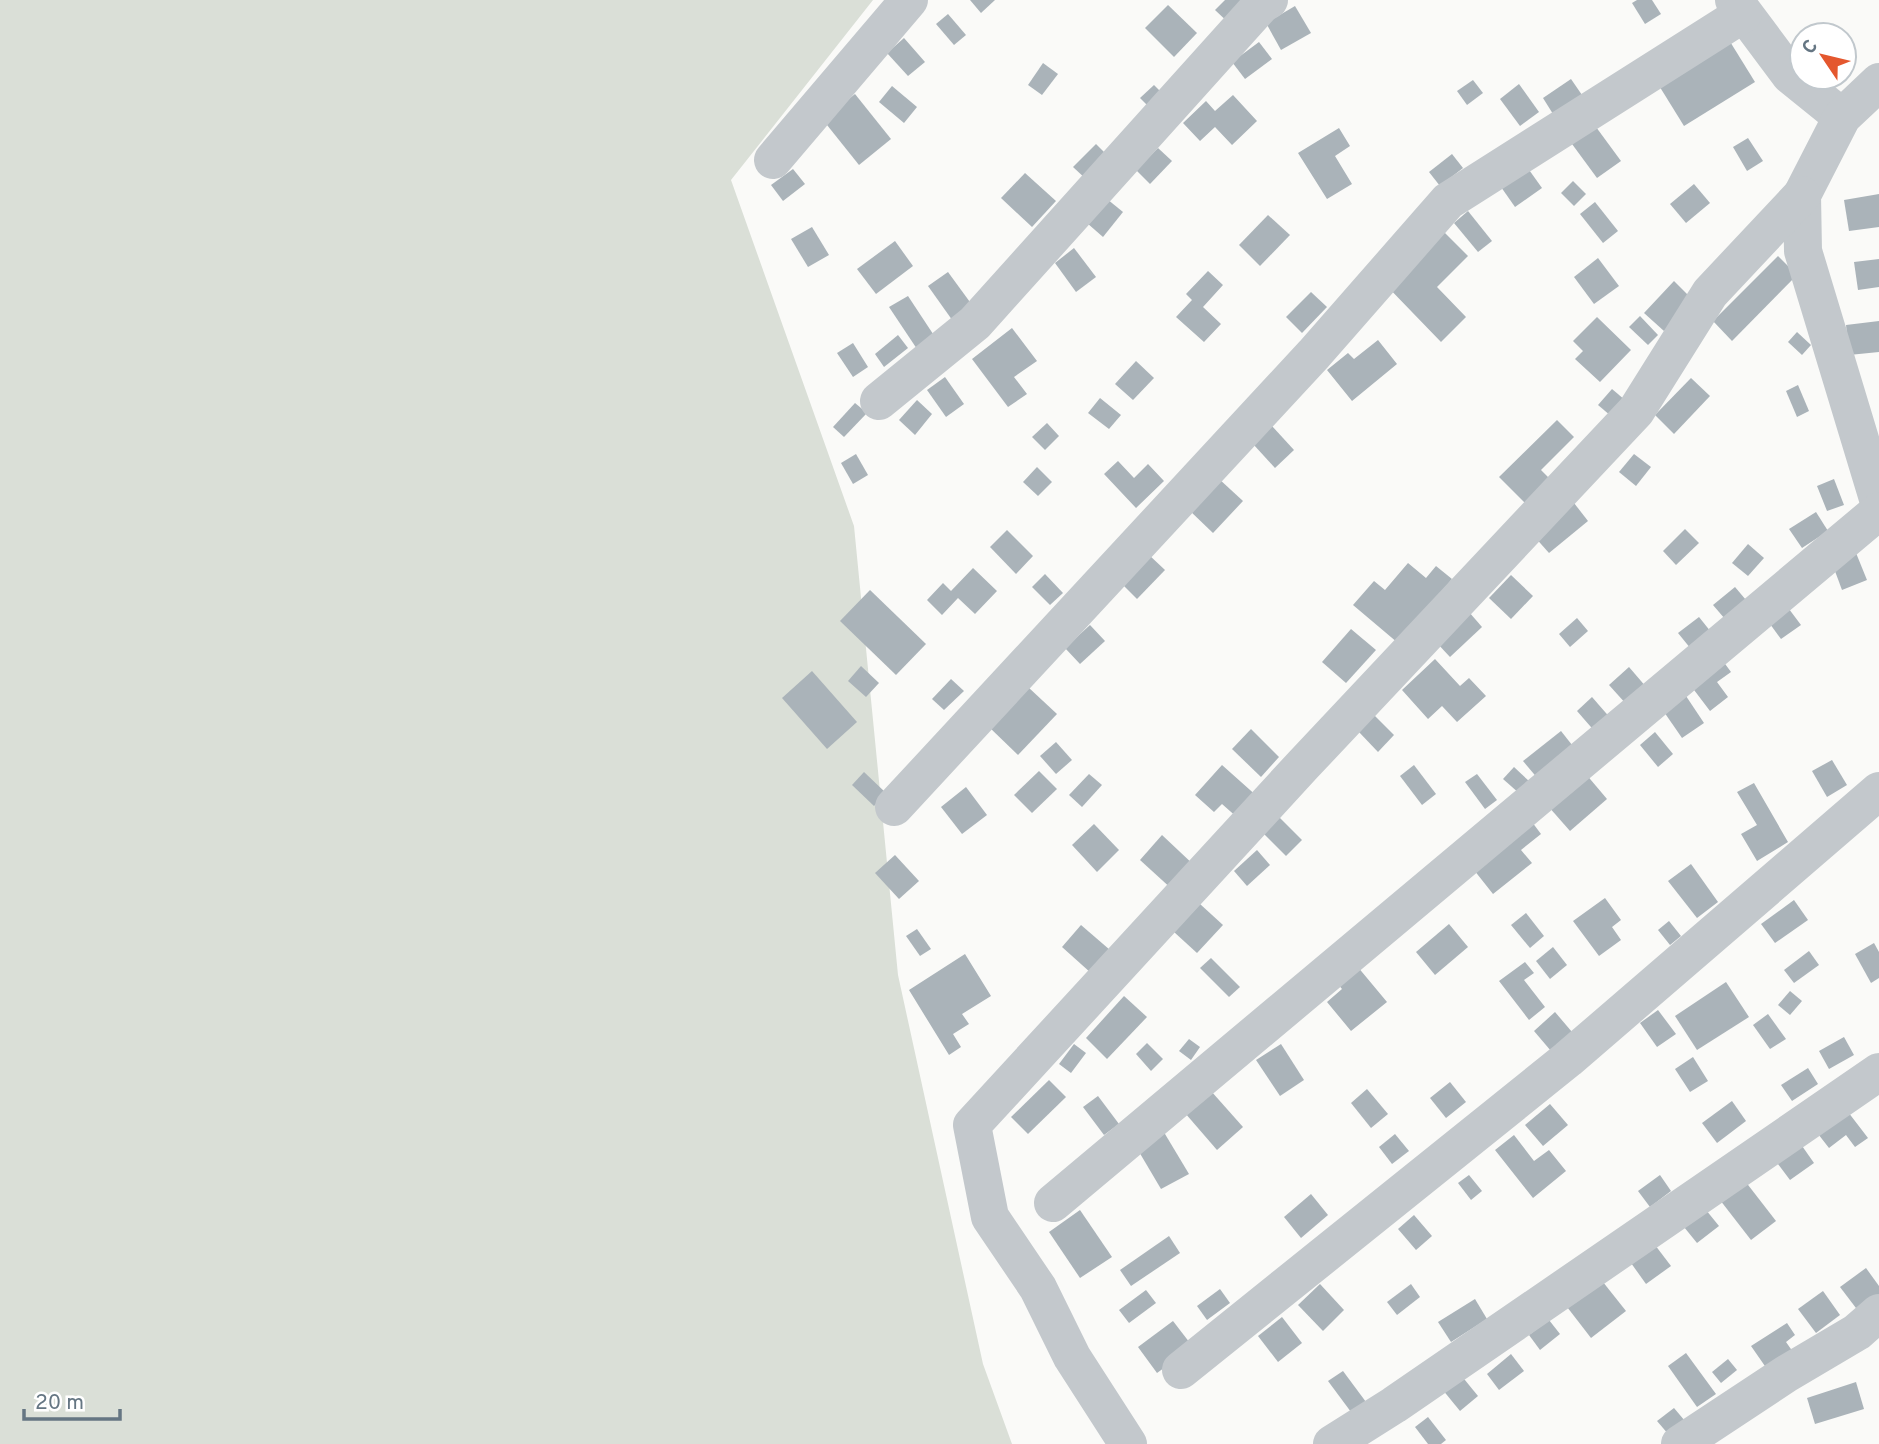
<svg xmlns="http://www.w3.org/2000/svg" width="1879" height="1444" viewBox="0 0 1879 1444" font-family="Overpass,sans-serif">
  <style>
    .green { fill: #dadfd7 }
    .building { fill: #aab3b9 }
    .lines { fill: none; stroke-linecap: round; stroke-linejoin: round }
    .minor { stroke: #c3c8cc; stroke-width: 38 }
  </style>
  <rect width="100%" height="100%" fill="#fafaf8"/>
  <!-- green -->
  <path class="green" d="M0,0h873l-142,180 123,346 44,449 85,389 29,80h-1012z"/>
  <!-- building -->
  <g class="building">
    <path d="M970,0h25l-14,13z"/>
    <path d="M1225,0h23l-17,25 -16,-15z"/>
    <path d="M1637,0h15l9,14 -16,10 -13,-21z"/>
    <path d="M1168,5l29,28 -23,24 -29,-29z"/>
    <path d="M1295,6l16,27 -30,17 -15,-27z"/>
    <path d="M948,14l18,21 -12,10 -18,-21z"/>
    <path d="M904,38l21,24 -17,14 -21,-23z"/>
    <path d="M1729,40l26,42 -71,44 -26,-42z"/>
    <path d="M1259,42l13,17 -27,20 -13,-17z"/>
    <path d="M1043,63l15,11 -16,21 -14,-10z"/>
    <path d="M1571,79l11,16 -29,19 -10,-16z"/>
    <path d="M1473,80l10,13 -16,12 -10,-14z"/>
    <path d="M1519,84l20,28 -19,14 -20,-27z"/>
    <path d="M1154,85l13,13 -14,13 -13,-13z"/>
    <path d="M892,86l25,21 -13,16 -25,-21z"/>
    <path d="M855,94l36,45 -32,26 -36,-45z"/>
    <path d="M1233,95l24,26 -25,24 -17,-18 -15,14 -17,-18 23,-22 9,10z"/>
    <path d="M1596,127l25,34 -24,17 -25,-34z"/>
    <path d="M1339,128l11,18 -15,10 17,28 -25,15 -29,-46z"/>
    <path d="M1748,138l15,23 -16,10 -14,-24z"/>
    <path d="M1096,144l13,13 -22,23 -14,-13z"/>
    <path d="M1158,148l14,13 -22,23 -14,-14z"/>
    <path d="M1452,154l11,14 -23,18 -11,-14z"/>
    <path d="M1527,167l15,21 -27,19 -14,-20z"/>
    <path d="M793,169l12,15 -22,17 -12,-16z"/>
    <path d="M1025,173l31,28 -24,26 -31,-29z"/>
    <path d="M1573,181l13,13 -12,12 -13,-13z"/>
    <path d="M1694,184l16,19 -24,20 -16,-19z"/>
    <path d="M1879,194v33l-30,4 -5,-31z"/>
    <path d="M1107,199l16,13 -20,25 -16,-14z"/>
    <path d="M1595,202l23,29 -15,12 -23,-29z"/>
    <path d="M1468,211l24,30 -14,11 -24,-29z"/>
    <path d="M1268,215l22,20 -30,31 -21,-21z"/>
    <path d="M812,227l17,28 -21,12 -17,-28z"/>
    <path d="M1440,228l28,28 -31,31 29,30 -25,25 -58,-60z"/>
    <path d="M895,241l18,25 -37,28 -19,-25z"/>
    <path d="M1074,248l22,29 -20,15 -21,-29z"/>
    <path d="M1778,256l19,19 -65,66 -19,-20z"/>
    <path d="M1598,258l21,28 -25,18 -20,-27z"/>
    <path d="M1879,259v28l-21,3 -4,-28z"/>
    <path d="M1208,271l15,14 -20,22 18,17 -17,18 -28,-25 16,-17 -6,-6z"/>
    <path d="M948,272l27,37 -20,15 -27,-38z"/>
    <path d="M1674,281l19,19 -29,31 -20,-18z"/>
    <path d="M1311,292l16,15 -25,26 -16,-16z"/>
    <path d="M908,296l29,44 -18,12 -30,-45z"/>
    <path d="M1640,316l18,19 -10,10 -19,-18z"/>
    <path d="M1597,317l34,33 -31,32 -25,-23 8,-8 -10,-10z"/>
    <path d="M1879,321v31l-30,3 -3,-30z"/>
    <path d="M1012,328l25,33 -23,16 13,17 -19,13 -36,-48z"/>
    <path d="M1797,332l14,13 -9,10 -14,-13z"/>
    <path d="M898,335l10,13 -24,19 -9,-13z"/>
    <path d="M1378,340l19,24 -45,37 -25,-31 21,-17 6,6z"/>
    <path d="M853,343l15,24 -15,10 -16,-24z"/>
    <path d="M1136,361l18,17 -21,22 -18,-16z"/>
    <path d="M945,377l19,27 -18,13 -19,-27z"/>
    <path d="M1691,378l19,18 -36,38 -19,-19z"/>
    <path d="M1798,385l11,26 -12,6 -11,-26z"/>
    <path d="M1612,389l13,11 -14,16 -13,-11z"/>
    <path d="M1100,398l21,17 -12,14 -21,-16z"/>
    <path d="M917,400l15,14 -17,21 -16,-15z"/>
    <path d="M855,403l12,10 -23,24 -11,-10z"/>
    <path d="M1557,420l17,17 -33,33 13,13 -25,24 -30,-30z"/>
    <path d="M1047,423l12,13 -14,14 -13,-13z"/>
    <path d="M1272,426l22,24 -19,18 -22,-24z"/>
    <path d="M856,454l12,21 -15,9 -12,-21z"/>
    <path d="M1634,454l17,13 -15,19 -17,-14z"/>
    <path d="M1118,461l16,17 14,-14 16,17 -28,27 -32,-34z"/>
    <path d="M1037,467l15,15 -14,14 -15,-14z"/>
    <path d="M1218,478l25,23 -30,32 -25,-24z"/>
    <path d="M1834,479l10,26 -17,6 -10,-25z"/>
    <path d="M1574,503l14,18 -39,32 -16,-18z"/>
    <path d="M1816,512l12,19 -26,17 -13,-19z"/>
    <path d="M1685,529l14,14 -23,22 -13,-14z"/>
    <path d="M1007,530l26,26 -17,18 -26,-27z"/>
    <path d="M1748,544l16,14 -16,18 -16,-13z"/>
    <path d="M1856,553l11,27 -25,10 -10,-27z"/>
    <path d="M1148,554l17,16 -28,29 -16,-16z"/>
    <path d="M1408,563l18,15 10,-12 16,13 -54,64 -45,-38 21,-24 11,9z"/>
    <path d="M973,568l24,23 -22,23 -17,-16 -16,17 -15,-15 16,-17 8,8z"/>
    <path d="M1045,574l18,19 -13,12 -18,-18z"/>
    <path d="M1511,575l22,21 -22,23 -22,-21z"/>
    <path d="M1735,587l11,13 -21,19 -12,-14z"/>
    <path d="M870,590l56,54 -30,31 -56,-54z"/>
    <path d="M1789,609l12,16 -20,14 -11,-15z"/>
    <path d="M1469,612l13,15 -32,30 -14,-15z"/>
    <path d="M1699,617l12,15 -20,17 -13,-16z"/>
    <path d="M1577,618l11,13 -18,16 -11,-13z"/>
    <path d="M1090,625l15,16 -25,23 -15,-16z"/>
    <path d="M1351,629l25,21 -30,33 -24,-21z"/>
    <path d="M1720,657l11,15 -14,10 11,15 -18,14 -22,-29z"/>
    <path d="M1435,659l25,27 9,-8 17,18 -29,26 -15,-16 -14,13 -26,-29z"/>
    <path d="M861,666l18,17 -13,14 -18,-16z"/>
    <path d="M1629,667l18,21 -20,17 -18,-20z"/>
    <path d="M812,671l45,51 -30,27 -45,-51z"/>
    <path d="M951,679l13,12 -20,19 -12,-11z"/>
    <path d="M1028,687l29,27 -39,41 -29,-28z"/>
    <path d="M1684,693l20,30 -22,15 -20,-29z"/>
    <path d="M1592,697l20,23 -15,14 -20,-23z"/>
    <path d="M1374,715l20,20 -16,17 -20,-21z"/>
    <path d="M1251,729l28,28 -18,20 -29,-28z"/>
    <path d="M1561,731l15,19 -37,30 -16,-19z"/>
    <path d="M1655,732l18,22 -15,13 -18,-22z"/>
    <path d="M1056,742l16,18 -16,14 -16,-18z"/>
    <path d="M1832,760l15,25 -20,12 -15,-26z"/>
    <path d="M1222,765l37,33 -20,21 -17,-15 -8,8 -19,-17z"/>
    <path d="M1414,765l22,29 -14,11 -22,-29z"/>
    <path d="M1514,767l16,15 -10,12 -17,-15z"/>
    <path d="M1039,771l18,18 -25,24 -18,-18z"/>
    <path d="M864,772l22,21 -12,13 -22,-21z"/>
    <path d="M1585,773l22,26 -37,32 -22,-25z"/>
    <path d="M1089,774l13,11 -20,22 -13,-12z"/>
    <path d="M1477,774l20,26 -12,9 -20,-27z"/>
    <path d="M1754,783l34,59 -31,19 -16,-27 16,-9 -20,-33z"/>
    <path d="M966,787l21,28 -25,19 -21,-27z"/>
    <path d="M1278,816l24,24 -16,16 -24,-24z"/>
    <path d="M1529,818l12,16 -20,16 11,13 -39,31 -19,-24z"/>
    <path d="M1094,824l25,26 -22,22 -25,-27z"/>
    <path d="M1162,835l34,32 -22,24 -34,-31z"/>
    <path d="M1257,850l13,15 -23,21 -13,-15z"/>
    <path d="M895,855l24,26 -20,18 -24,-26z"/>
    <path d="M1691,864l27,38 -21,16 -29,-37z"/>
    <path d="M1605,898l16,22 -9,7 9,13 -22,16 -26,-35z"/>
    <path d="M1794,900l14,20 -33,23 -14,-19z"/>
    <path d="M1200,904l23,21 -26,28 -23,-21z"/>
    <path d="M1526,913l18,23 -14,12 -19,-23z"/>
    <path d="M1669,921l12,15 -11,9 -12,-15z"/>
    <path d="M1449,924l19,23 -33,28 -19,-23z"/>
    <path d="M1081,925l29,25 -19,23 -29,-26z"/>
    <path d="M917,929l14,20 -11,7 -14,-20z"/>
    <path d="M1874,943l5,9v26l-8,5 -16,-29z"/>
    <path d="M1553,947l14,18 -17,14 -14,-18z"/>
    <path d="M1809,951l10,14 -25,18 -10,-13z"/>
    <path d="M965,954l26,42 -29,18 7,10 -16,10 8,13 -12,8 -40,-65z"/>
    <path d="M1211,958l29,29 -11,10 -29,-29z"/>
    <path d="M1525,962l9,11 -10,7 21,27 -16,13 -30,-39z"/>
    <path d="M1357,966l30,36 -36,29 -24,-29 15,-13 -5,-6z"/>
    <path d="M1726,982l23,35 -52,33 -22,-34z"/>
    <path d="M1790,991l12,10 -12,14 -12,-10z"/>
    <path d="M1124,996l23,21 -40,42 -21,-21z"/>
    <path d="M1658,1010l18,24 -19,13 -17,-24z"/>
    <path d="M1555,1012l17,20 -21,19 -17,-20z"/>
    <path d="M1768,1014l18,25 -16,10 -17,-24z"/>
    <path d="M1844,1037l10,18 -25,14 -10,-18z"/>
    <path d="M1189,1039l11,8 -9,13 -12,-9z"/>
    <path d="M1147,1043l16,16 -12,12 -15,-17z"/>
    <path d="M1074,1044l12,9 -15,20 -12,-9z"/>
    <path d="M1281,1044l23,36 -24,16 -24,-36z"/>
    <path d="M1693,1057l15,24 -18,11 -15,-23z"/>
    <path d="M1808,1068l10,16 -26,17 -11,-16z"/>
    <path d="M1049,1080l17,17 -38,37 -17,-17z"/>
    <path d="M1450,1082l16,20 -20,16 -16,-20z"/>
    <path d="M1367,1089l21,25 -17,14 -20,-25z"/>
    <path d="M1211,1091l32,36 -26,23 -32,-37z"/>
    <path d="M1098,1096l21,28 -15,11 -21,-28z"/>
    <path d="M1732,1101l14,20 -29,22 -15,-20z"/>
    <path d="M1550,1104l18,21 -25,21 -18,-21z"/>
    <path d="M1845,1108l23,30 -13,9 -9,-12 -17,13 -14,-18z"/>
    <path d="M1162,1129l27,45 -28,15 -26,-44z"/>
    <path d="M1395,1134l14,17 -17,13 -13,-17z"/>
    <path d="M1514,1135l20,26 15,-11 17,21 -33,27 -38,-48z"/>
    <path d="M1800,1143l14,20 -24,17 -15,-20z"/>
    <path d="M1469,1175l13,16 -11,9 -13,-17z"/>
    <path d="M1660,1175l11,16 -21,16 -12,-16z"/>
    <path d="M1745,1181l31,40 -25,19 -31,-40z"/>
    <path d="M1311,1194l17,21 -27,23 -17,-21z"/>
    <path d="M1080,1210l32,47 -32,21 -31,-46z"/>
    <path d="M1706,1210l13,16 -22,17 -13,-16z"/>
    <path d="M1414,1215l18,21 -16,14 -18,-21z"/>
    <path d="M1169,1236l11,17 -49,33 -11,-16z"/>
    <path d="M1655,1245l16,21 -25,18 -15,-21z"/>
    <path d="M1866,1268l13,18v11l-20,15 -19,-25z"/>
    <path d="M1599,1277l27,34 -35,27 -27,-35z"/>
    <path d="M1320,1284l24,26 -21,21 -25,-26z"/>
    <path d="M1411,1284l9,13 -23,18 -10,-13z"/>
    <path d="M1220,1289l10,14 -23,17 -10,-14z"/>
    <path d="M1146,1290l10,13 -27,20 -10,-13z"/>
    <path d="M1823,1291l17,24 -24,18 -18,-24z"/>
    <path d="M1475,1299l12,20 -36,23 -13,-20z"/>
    <path d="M1282,1317l20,26 -24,19 -20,-26z"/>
    <path d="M1549,1320l11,14 -20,16 -11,-15z"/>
    <path d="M1173,1321l20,26 -36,26 -19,-26z"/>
    <path d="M1787,1323l8,12 -9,7 7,10 -26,17 -16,-23z"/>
    <path d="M1686,1353l30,41 -19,13 -29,-41z"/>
    <path d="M1511,1354l13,17 -25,19 -12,-16z"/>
    <path d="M1728,1359l9,11 -16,13 -9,-11z"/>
    <path d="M1343,1371l23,31 -15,10 -23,-31z"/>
    <path d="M1460,1374l18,22 -18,15 -18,-22z"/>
    <path d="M1856,1382l8,27 -49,15 -8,-26z"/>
    <path d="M1674,1408l11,13 -16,14 -12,-14z"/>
    <path d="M1428,1417l18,23 -5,4h-13l-13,-17z"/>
  </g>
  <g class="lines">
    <!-- minor -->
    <g class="minor">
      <path d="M1734,0l56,75 52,42"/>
      <path d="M1879,82l-37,35 -40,78 1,56 76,251"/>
      <path d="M773,160l136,-160"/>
      <path d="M879,401l96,-78 287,-319 7,-4"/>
      <path d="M894,807l420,-453 134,-153 295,-187"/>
      <path d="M1053,1203l826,-692"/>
      <path d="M1181,1370l387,-311 311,-268"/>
      <path d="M1128,1444l-56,-87 -34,-69 -48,-71 -18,-92 331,-360 333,-354 74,-118 92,-98"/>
      <path d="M1332,1444l62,-39 485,-333"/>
      <path d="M1680,1444l106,-70 71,-42 22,-19"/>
    </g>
  </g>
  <!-- north arrow -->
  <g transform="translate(1823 56) rotate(305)"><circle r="33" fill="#ffffff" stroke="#c1c8cd" stroke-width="2"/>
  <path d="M0-5L12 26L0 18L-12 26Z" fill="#e4572e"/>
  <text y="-10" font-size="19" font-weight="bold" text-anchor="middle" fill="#657683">С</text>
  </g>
  <!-- scale -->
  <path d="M24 1409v10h96v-10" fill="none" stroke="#657683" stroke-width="3.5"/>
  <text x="35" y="1409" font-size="21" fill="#657683" stroke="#ffffff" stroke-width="5" paint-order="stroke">20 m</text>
</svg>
